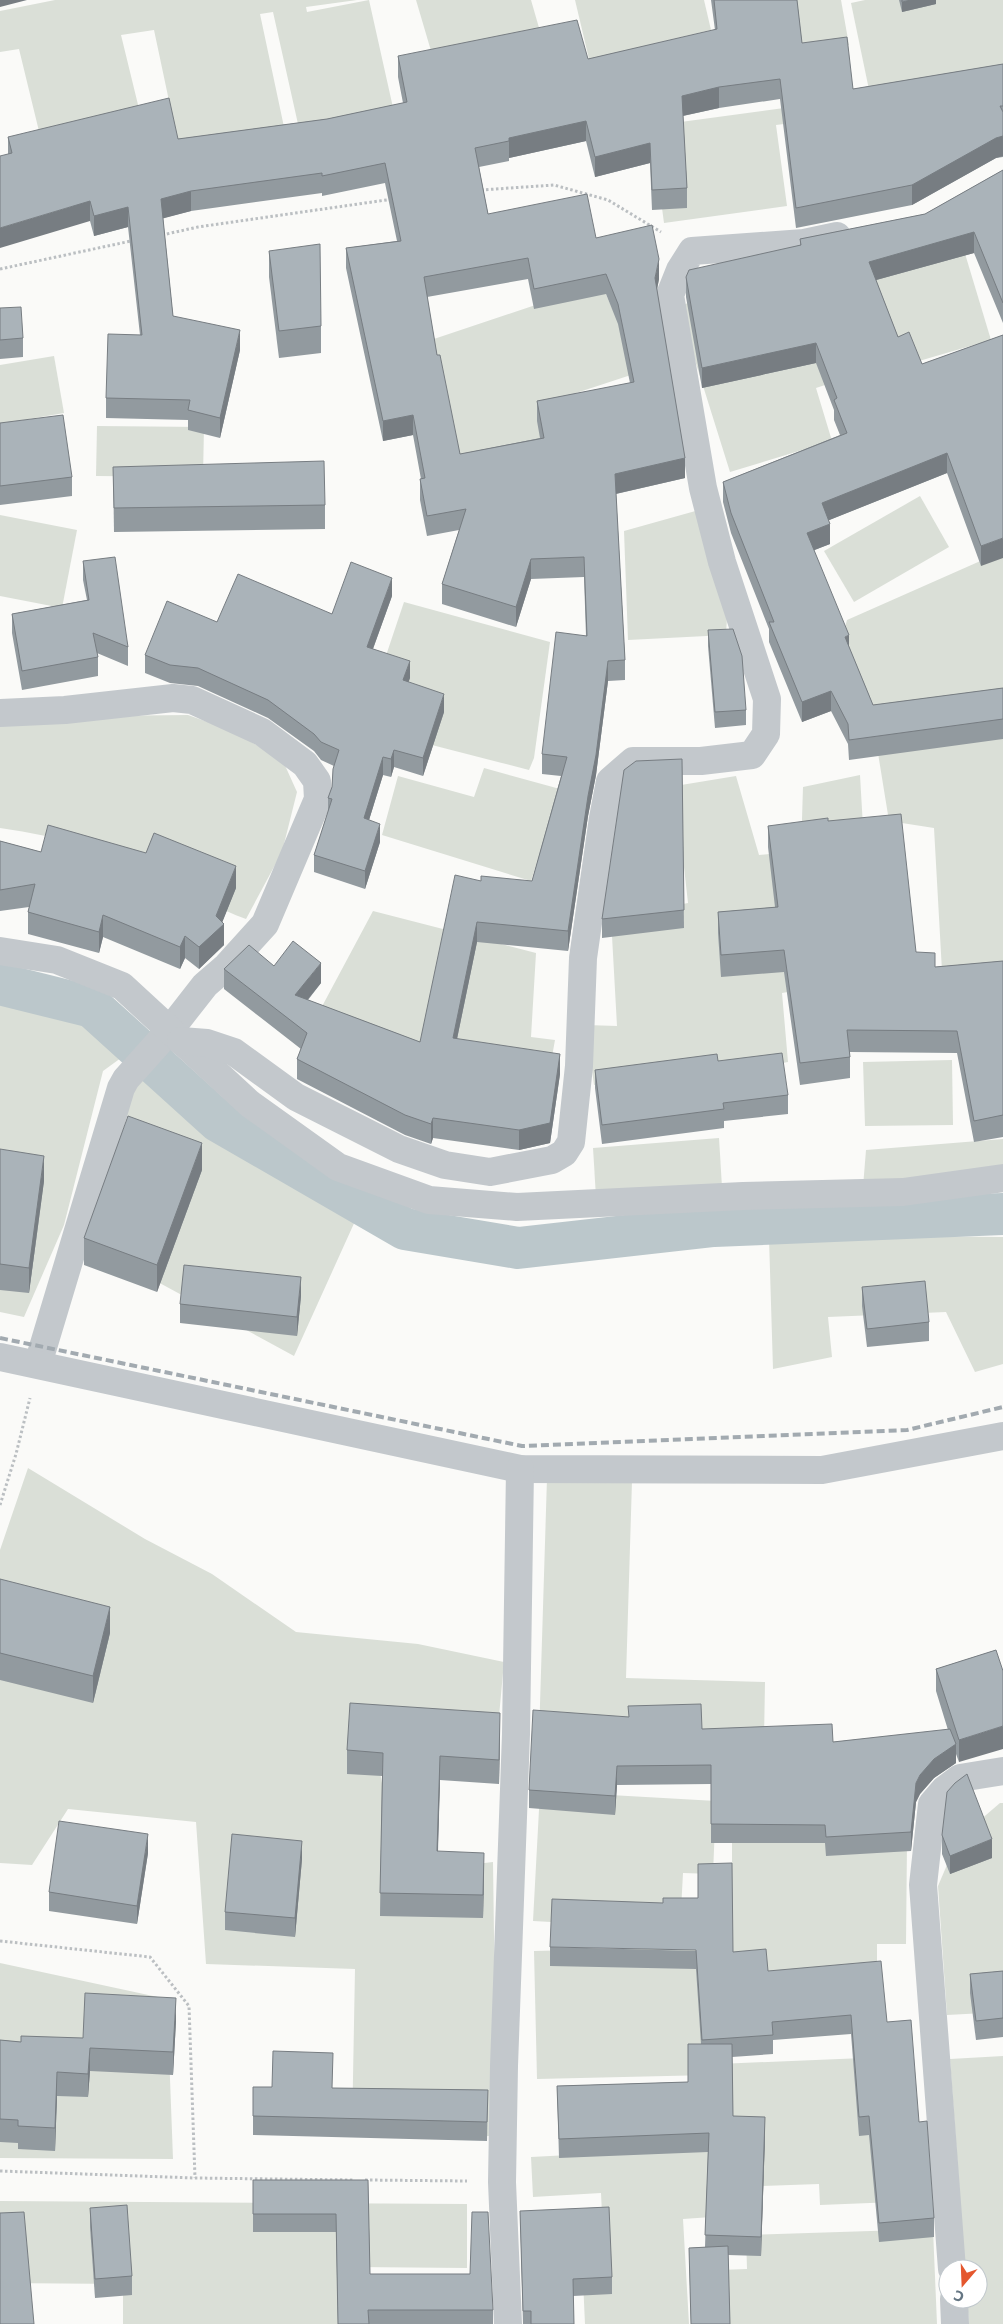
<svg xmlns="http://www.w3.org/2000/svg" width="1003" height="2324" viewBox="0 0 1003 2324" font-family="Commissioner,sans-serif">
  <style>
    .green { fill: #dadfd7 }
    .lines { fill: none; stroke-linecap: round; stroke-linejoin: round }
    .canal { stroke: #bbc7cb; stroke-width: 42 }
    .path { stroke: #bbbfc2; stroke-width: 3; stroke-dasharray: 2.5 2.5; stroke-linecap: butt }
    .minor { stroke: #c3c8cc; stroke-width: 28 }
    .rail { stroke: #a2aab0; stroke-width: 4; stroke-dasharray: 8 4; stroke-linecap: butt }
    .wall { fill: #929a9f; fill-rule: evenodd }
    .shaded-wall { fill: #777d82 }
    .building { fill: #aab3b9; stroke: #777d82; fill-rule: evenodd }
  </style>
  <rect width="100%" height="100%" fill="#fafaf8"/>
  <!-- green -->
  <g class="green">
    <path d="M55,0h302l-51,7 1,5 62,-12 25,112 -94,21 -27,-121 -13,2 24,113 -105,21 -25,-118 -33,5 20,82 -96,39 -26,-107 -19,3v-41z"/>
    <path d="M416,0h115l15,52 -112,9z"/>
    <path d="M575,0h129l7,30 -122,29z"/>
    <path d="M760,0h81l8,45 -78,15z"/>
    <path d="M865,0h138v123l-130,-14 -22,-106z"/>
    <path d="M806,105l2,16 -32,4 11,81 -123,17 -13,-97z"/>
    <path d="M963,247l28,93 -96,28 -28,-92z"/>
    <path d="M601,283l39,89 -70,23 1,74 -125,27 -39,-148z"/>
    <path d="M721,294l105,28 17,57 -27,9 16,53 -102,31 -52,-166z"/>
    <path d="M54,356l10,57 -64,11v-59z"/>
    <path d="M97,426l107,1 -1,50 -107,-1z"/>
    <path d="M920,496l29,51 -95,55 -30,-51z"/>
    <path d="M699,510l28,107 -1,18 -98,5 -4,-109z"/>
    <path d="M0,515l77,15 -15,78 -62,-12z"/>
    <path d="M1003,551v448l-60,-10 -9,-161 -45,-7 -12,-74 6,-18 -48,-64 12,-45z"/>
    <path d="M404,602l146,40 -16,116 -5,12 -167,-43z"/>
    <path d="M188,715l45,16 50,30 14,31 -15,60 -36,67c-27,-9 -50,-26 -75,-39 -55,-27 -111,-44 -171,-52v-111z"/>
    <path d="M484,768l76,21 -29,92 -149,-46 16,-59 76,21z"/>
    <path d="M860,775l6,104 -14,102 -70,12 6,69 -64,12 -3,-10 -127,21 -8,-60 31,1 -6,-108 77,-15 -13,-117 61,-10 23,79 42,-4 2,-64z"/>
    <path d="M373,911l163,42 -5,84 24,3 -12,66 -240,-64z"/>
    <path d="M0,995l84,21 41,39 -22,16 -39,154 -40,92 -24,-5z"/>
    <path d="M952,1060l1,65 -88,1 -2,-64z"/>
    <path d="M147,1072l67,58 142,89 -62,137 -186,-101 54,-113 -43,-29z"/>
    <path d="M719,1138l3,49 -126,10 -3,-49z"/>
    <path d="M1003,1139v33l-140,15 3,-37z"/>
    <path d="M895,1236l108,1v127l-28,8 -29,-60 -118,5 4,40 -59,12 -4,-131z"/>
    <path d="M28,1468l117,71 67,35 84,58 122,12 86,18 -8,87 -118,13 21,111 94,-11 2,149 -6,125 -137,-4 3,-163 -149,-5 -10,-142 -128,-13 -36,56 -32,-2v-313z"/>
    <path d="M547,1478l85,3 -6,197 139,4 -1,57 -226,30z"/>
    <path d="M540,1791l176,10 -3,73 -30,-1 -3,56 -147,-8z"/>
    <path d="M1000,1803h3v209l-56,3 -9,-129 20,-47z"/>
    <path d="M732,1827l175,15 -1,102h-29v64h-145z"/>
    <path d="M707,1947l3,128 -173,4 -3,-128z"/>
    <path d="M0,1963l167,36 6,160 -173,-1z"/>
    <path d="M1003,2056v268h-34l-2,-25h11v-30h-13l-15,-210z"/>
    <path d="M887,2057l8,145 -75,3 -1,-21 -60,2 -37,-55 -4,-67z"/>
    <path d="M722,2147l4,69 -43,3 6,105h-104l-3,-66 22,-1 -3,-64 -68,4 -2,-40z"/>
    <path d="M0,2201l467,3v64l-113,-1 -1,57h-230v-40l-123,-1z"/>
    <path d="M933,2229l4,95h-216l-2,-54 28,-1 -1,-34z"/>
  </g>
  <g class="lines">
    <!-- canal -->
    <path class="canal" d="M0,984l92,23 126,114 187,108 113,19 196,-22 289,-12"/>
    <!-- path -->
    <g class="path">
      <path d="M481,190l73,-5 54,15 53,32"/>
      <path d="M162,235l36,-8 195,-28"/>
      <path d="M0,269l131,-28"/>
      <path d="M0,1505l16,-51 14,-56"/>
      <path d="M0,1941l150,16 39,49 6,172"/>
      <path d="M0,2171l195,7 159,2"/>
      <path d="M365,2180l102,1"/>
    </g>
    <!-- minor -->
    <g class="minor">
      <path d="M0,713l65,-3 108,-12 19,2 70,32 43,32 12,17 1,18 -53,125 -38,42 -22,19 -36,46 -43,48 -5,9 -83,276"/>
      <path d="M0,951l57,9 65,26 128,118 88,63 91,33 88,7 226,-11 160,-4 100,-14"/>
      <path d="M181,1041l26,2 27,9 62,45 103,52 46,16 45,7 62,-12 12,-7 7,-11 8,-76 4,-108 20,-140 7,-37 23,-20h68l51,-6 14,-21 1,-35 -45,-137 -19,-74 -33,-193 10,-25 12,-19 112,-8 33,-7"/>
      <path d="M0,1357l520,112 302,1 181,-34"/>
      <path d="M952,2269l-29,-384 9,-81 12,-14 16,-12 43,-7"/>
      <path d="M954,2299l1,25"/>
      <path d="M508,2324l-6,-142 2,-116 12,-332 4,-265"/>
    </g>
    <!-- rail -->
    <path class="rail" d="M0,1338l522,108 385,-16 96,-23"/>
  </g>
  <!-- wall -->
  <g class="wall">
    <path d="M711,0h86l5,43 51,46 150,-25v93l-7,1 -84,47 -116,23 -16,-129 -61,9 -36,8 4,72v20l-35,2 -2,-47 -55,14 -9,-36 -77,17v3l-30,6 9,47 108,24 63,41 -2,11 28,188 -69,16 9,166v20l-17,1 -12,94 -8,41 -20,135 -91,-9 -20,97 103,35 -10,69 -31,7 -86,-12 -2,6 -26,-9 -108,-56v-20l4,-10 -77,-60v-20l50,-3 47,17 -13,17 112,42 61,-161h51l29,-105 -19,-2v-20l44,-118 -2,-59 -53,2 -15,48 -74,-23v-20l17,-54 -32,6 -7,-36v-21h1l-8,-44 -30,6 -37,-173v-20l51,-7 -12,-58 -63,13v-3l-131,18 -28,7 10,98 67,34 -20,88 -32,-8v-10l-82,-2v-20l34,-63 -12,-108 -34,9 -4,-15 -82,-67v-17l170,2 149,-20 76,-16 -5,-26v-21l190,3 127,-29zM528,279l6,30 72,-15 12,30 12,59 -93,18v20l3,17 -80,16 -23,-99 -10,-58z"/>
    <path d="M899,0h37v4l-34,8z"/>
    <path d="M1003,170v153l-29,-70 -98,27 22,57 24,27 81,-29 -22,231 -34,-93 -118,47 1,24 -16,6 35,97 24,58 130,-17v51l-154,21 -1,-16 -17,-33 -29,11 -33,-80v-13l-38,-96 -8,-31v-20l117,-47 -6,-15v-10l-18,-47 -114,25 -16,-91v-20l114,-32v-6l125,-25z"/>
    <path d="M269,251l52,75v27l-42,5 -10,-81z"/>
    <path d="M0,308l23,30v19l-23,2z"/>
    <path d="M0,423l72,54v19l-72,9z"/>
    <path d="M113,467l212,38v24l-211,3z"/>
    <path d="M83,561l45,86v19l-31,-13 1,4v19l-76,14 -10,-57v-19l75,-14 -4,-20z"/>
    <path d="M392,596l-19,53 37,29 -2,4 36,30 -21,64 -29,-9 -3,10 -8,-2 -14,45 11,22 -15,47 -51,-17v-17l14,-43v-14l4,-11 2,-21 -13,-6 -7,-9 -46,-33 -70,-32 -28,-3 -25,-10v-18l72,-33 115,-8z"/>
    <path d="M708,630l38,80v15l-31,3 -7,-82z"/>
    <path d="M682,759l2,169 -82,10v-19z"/>
    <path d="M828,821l88,131 19,15 68,-6v176l-29,5 -17,-89 -107,-1v26l-50,7 -16,-113 -63,5 -3,-44v-21l57,-5 -7,-60v-21z"/>
    <path d="M0,841l41,11 195,36 -14,34 2,23 -25,24 -14,-11 -5,11 -77,-32 -4,16 -71,-19v-22l1,-5 -29,4z"/>
    <path d="M718,1061l70,34v19l-64,7v7l-122,16 -7,-56v-18z"/>
    <path d="M0,1149l44,32 -15,112 -29,-3z"/>
    <path d="M202,1170l-45,122 -73,-27v-27z"/>
    <path d="M862,1287l67,35v19l-62,6 -5,-41z"/>
    <path d="M301,1296l-4,40 -117,-13v-19z"/>
    <path d="M0,1579l110,54 -17,70 -93,-23z"/>
    <path d="M996,1650l-37,112 -3,-8v9l-22,15 -14,16 -4,8 -5,49 -85,5 -1,-13h-114v-59l-94,1 -2,30 -86,-7v-18l173,-61 131,13 115,-12 -12,-39v-22z"/>
    <path d="M500,1736l-1,48 -59,-4 -2,72 46,24 -1,42 -103,-2 2,-140 -35,-2v-24z"/>
    <path d="M942,1835l50,23 -42,16 -8,-20z"/>
    <path d="M148,1853l-11,71 -88,-13v-19z"/>
    <path d="M302,1859l-7,78 -70,-7v-18z"/>
    <path d="M550,1947l183,5 35,19 119,51 32,100 15,96v19l-55,5 -10,-107 -10,1 -8,-102 -78,6v14l-41,3 1,59 32,20 -4,120 -33,-1 2,69h-39l-2,-76 16,-1 3,-95 -149,6 -2,-72 131,-4 13,-38 -5,-75 -146,-3z"/>
    <path d="M1003,1971v66l-27,3 -6,-47v-19z"/>
    <path d="M176,2021l-3,54 -83,-4 -2,26 -31,-1 -2,55 -37,-2v-6l-18,-1v-102l21,2 62,-4z"/>
    <path d="M253,2087l235,3 -1,51 -234,-6z"/>
    <path d="M253,2180h115l2,94 123,36v14h-155l-2,-92h-83z"/>
    <path d="M90,2208l42,68v19l-37,3 -5,-71z"/>
    <path d="M520,2211l92,66v17l-39,2 1,28h-51z"/>
  </g>
  <!-- shaded-wall -->
  <g class="shaded-wall">
    <path d="M0,0h27l-27,7z"/>
    <path d="M911,0h25v4l-34,8v-10z"/>
    <path d="M719,87v21l-37,8v-20z"/>
    <path d="M586,121v20l-77,17v-20z"/>
    <path d="M1003,136v20l-7,2 -84,47v-20l84,-47z"/>
    <path d="M650,143v20l-55,14v-20z"/>
    <path d="M191,191v20l-30,8v-20z"/>
    <path d="M90,201v20l-90,27v-20z"/>
    <path d="M128,207v20l-34,9v-20z"/>
    <path d="M974,232v21l-105,29v-20z"/>
    <path d="M659,259v20l-4,19v-20z"/>
    <path d="M240,330v20l-20,88v-20z"/>
    <path d="M816,343v20l-114,25v-20z"/>
    <path d="M413,415v20l-30,6v-20z"/>
    <path d="M947,453v20l-125,50v-20z"/>
    <path d="M685,458v20l-70,16v-20z"/>
    <path d="M830,524v20l-23,9v-20z"/>
    <path d="M1003,538v20l-22,8v-20z"/>
    <path d="M531,559v20l-15,48v-20z"/>
    <path d="M392,578v18l-25,69v-18z"/>
    <path d="M849,635v20l-4,-18z"/>
    <path d="M410,661v17l-7,20v-18z"/>
    <path d="M608,661v20l-12,94 -8,41 -20,135v-20z"/>
    <path d="M831,691v20l-29,11v-20z"/>
    <path d="M444,694v18l-21,64v-18z"/>
    <path d="M394,750v17l-3,10v-18z"/>
    <path d="M383,757v18l-19,61v-18z"/>
    <path d="M380,824v18l-15,47v-18z"/>
    <path d="M236,866v22l-16,40 4,-4v21l-25,24v-22l17,-31z"/>
    <path d="M103,915v22l-4,16v-21z"/>
    <path d="M477,922v20l-24,116v-20z"/>
    <path d="M185,936v22l-5,11v-22z"/>
    <path d="M321,963v20l-26,32v-20z"/>
    <path d="M560,1054v20l-10,69 -31,7v-20z"/>
    <path d="M433,1118v20l-2,6v-20z"/>
    <path d="M202,1143v27l-45,122v-27z"/>
    <path d="M44,1156v25l-15,112v-25z"/>
    <path d="M301,1277v19l-4,40v-19z"/>
    <path d="M110,1607v26l-17,70v-27z"/>
    <path d="M500,1713v23l-1,48v-24z"/>
    <path d="M1003,1726v23l-44,13v-22z"/>
    <path d="M956,1744v19l-22,15 -14,16 -4,8 -5,49v-19l5,-49 4,-8 14,-16z"/>
    <path d="M440,1756v24l-3,95v-24z"/>
    <path d="M617,1766v19l-2,30v-19z"/>
    <path d="M148,1834v19l-11,71v-18z"/>
    <path d="M992,1839v19l-42,16v-18z"/>
    <path d="M302,1841v18l-7,78v-19z"/>
    <path d="M484,1853v23l-1,42v-23z"/>
    <path d="M176,1998v23l-3,54v-23z"/>
    <path d="M90,2048v23l-2,26v-23z"/>
    <path d="M57,2072v24l-2,55v-23z"/>
    <path d="M765,2117v19l-4,120v-19z"/>
  </g>
  <!-- building -->
  <g class="building">
    <path d="M714,0h83l5,43 45,-6 6,52 150,-25v42h-3l3,6v24l-7,2 -84,47 -116,23 -16,-129 -61,8 -37,9 5,92 -35,2 -2,-47 -55,14 -9,-36 -77,17v3l-34,7 13,66 99,-20 9,44 56,-13 7,34 -4,19 30,180 -70,16 10,186 -17,1 -12,94 -8,41 -20,135 -91,-9 -24,116 107,16 -10,69 -31,7 -86,-12 -2,6 -26,-9 -108,-56 10,-26 -83,-64 25,-24 25,21 19,-25 28,22 -26,32 125,47 35,-167 26,6v-5l51,5 35,-124 -25,-3 14,-122 31,4 -3,-79 -53,2 -15,48 -74,-23 24,-75 -39,7 -7,-37 5,-1 -12,-63 -30,6 -37,-173 55,-7 -16,-78 -63,13v-3l-131,18 -30,8 12,117 67,14 -20,88 -32,-8 2,-10 -84,-2 2,-64 34,1 -14,-128 -34,9 -4,-15 -90,27v-72l12,-3 -4,-16 161,-39 9,41 149,-20 80,-17 -9,-46 179,-36 11,39 129,-30zM528,258l6,31 72,-15 12,30 16,78 -97,19 7,37 -84,16 -20,-99h-3l-13,-78z"/>
    <path d="M902,0h9l-9,2z"/>
    <path d="M1003,170v133l-29,-71 -105,30 29,75 11,-5 13,32 81,-29v203l-22,8 -34,-93 -125,50 8,21 -23,9 42,102 -4,2 28,68 130,-17v31l-154,21 -1,-16 -17,-33 -29,11 -33,-80h5l-43,-109 -8,-31 124,-49 -13,-33 3,-2 -21,-55 -114,25 -16,-91 3,-7 112,-25 -1,-6 125,-25z"/>
    <path d="M320,244l1,82 -42,5 -10,-80z"/>
    <path d="M21,307l2,31 -23,2v-32z"/>
    <path d="M63,415l9,62 -72,9v-63z"/>
    <path d="M324,461l1,44 -211,3 -1,-41z"/>
    <path d="M115,557l13,90 -35,-14 5,24 -76,14 -10,-57 77,-14 -6,-39z"/>
    <path d="M351,562l41,16 -25,69 43,14 -7,19 41,14 -21,64 -29,-8 -3,9 -8,-2 -19,61 16,6 -15,47 -51,-16 18,-56 -4,-1 4,-11 1,-18 6,-19 -18,-8 -7,-8 -46,-34 -70,-32 -28,-3 -25,-10 22,-54 50,21 21,-48 94,40z"/>
    <path d="M733,629l9,27 4,54 -31,2 -7,-82z"/>
    <path d="M682,759l2,151 -82,9 22,-149 12,-9z"/>
    <path d="M901,814l15,138 19,1v14l68,-6v154l-29,6 -17,-90 -110,-1 3,27 -50,6 -16,-113 -63,5 -3,-43 60,-5 -10,-81 60,-8v3z"/>
    <path d="M48,825l98,28 8,-20 82,33 -20,50 8,8 -25,23 -14,-11 -5,11 -77,-32 -4,17 -71,-20 7,-28 -35,6v-49l41,11z"/>
    <path d="M782,1053l6,42 -65,8 1,6 -122,16 -7,-55 122,-16 1,7z"/>
    <path d="M128,1116l74,27 -45,122 -73,-27z"/>
    <path d="M0,1149l44,7 -15,112 -29,-4z"/>
    <path d="M184,1265l117,12 -4,40 -117,-13z"/>
    <path d="M925,1281l4,41 -62,7 -5,-42z"/>
    <path d="M0,1579l110,28 -17,69 -93,-23z"/>
    <path d="M996,1650l7,21v55l-44,14 -23,-71z"/>
    <path d="M350,1703l150,10 -1,47 -59,-4 -3,95 47,2 -1,42 -103,-2 3,-140 -36,-3z"/>
    <path d="M701,1704l1,25 130,-5 1,18 117,-13 6,15 -22,15 -14,16 -4,8 -5,49 -85,5 -1,-12 -114,-1v-59l-94,1 -2,30 -86,-6 4,-80 96,7 -1,-11z"/>
    <path d="M967,1774l25,65 -42,17 -8,-21 5,-43 8,-9z"/>
    <path d="M59,1821l89,13 -11,72 -88,-14z"/>
    <path d="M232,1834l70,7 -7,77 -70,-6z"/>
    <path d="M732,1863l1,89 33,-3 2,22 113,-10 6,61 24,-2 8,102 8,-1 7,97 -55,5 -10,-107 -10,1 -8,-102 -79,7 1,13 -71,5 -6,-90 -146,-3 2,-48 111,4v-5h35v-34z"/>
    <path d="M1003,1971v47l-27,3 -6,-47z"/>
    <path d="M85,1993l91,5 -3,54 -83,-4 -2,26 -31,-2 -2,56 -37,-2v-6l-18,-1v-79l21,2v-6l62,2z"/>
    <path d="M688,2044h44l1,72 32,1 -4,120 -56,-2 4,-102 -150,6 -2,-53 131,-4z"/>
    <path d="M273,2051l60,2 -1,35 156,2 -1,32 -234,-6v-29h19z"/>
    <path d="M253,2180h115l2,94h100l2,-62h16l5,98h-125l1,14h-31l-2,-110h-83z"/>
    <path d="M127,2205l5,71 -37,3 -5,-71z"/>
    <path d="M609,2207l3,70 -39,2 1,45h-43v-13h-8l-3,-100z"/>
    <path d="M24,2212l10,112h-34v-111z"/>
    <path d="M728,2246l2,78h-39l-2,-76z"/>
  </g>
  <!-- north arrow -->
  <g transform="translate(963 2284) rotate(199)"><circle r="24" fill="#ffffff" stroke="#c1c8cd"/>
  <path d="M0-4L9 19L0 12L-9 19Z" fill="#e4572e"/>
  <text y="-8" font-size="14" font-weight="bold" text-anchor="middle" fill="#657683">С</text>
  </g>
</svg>
